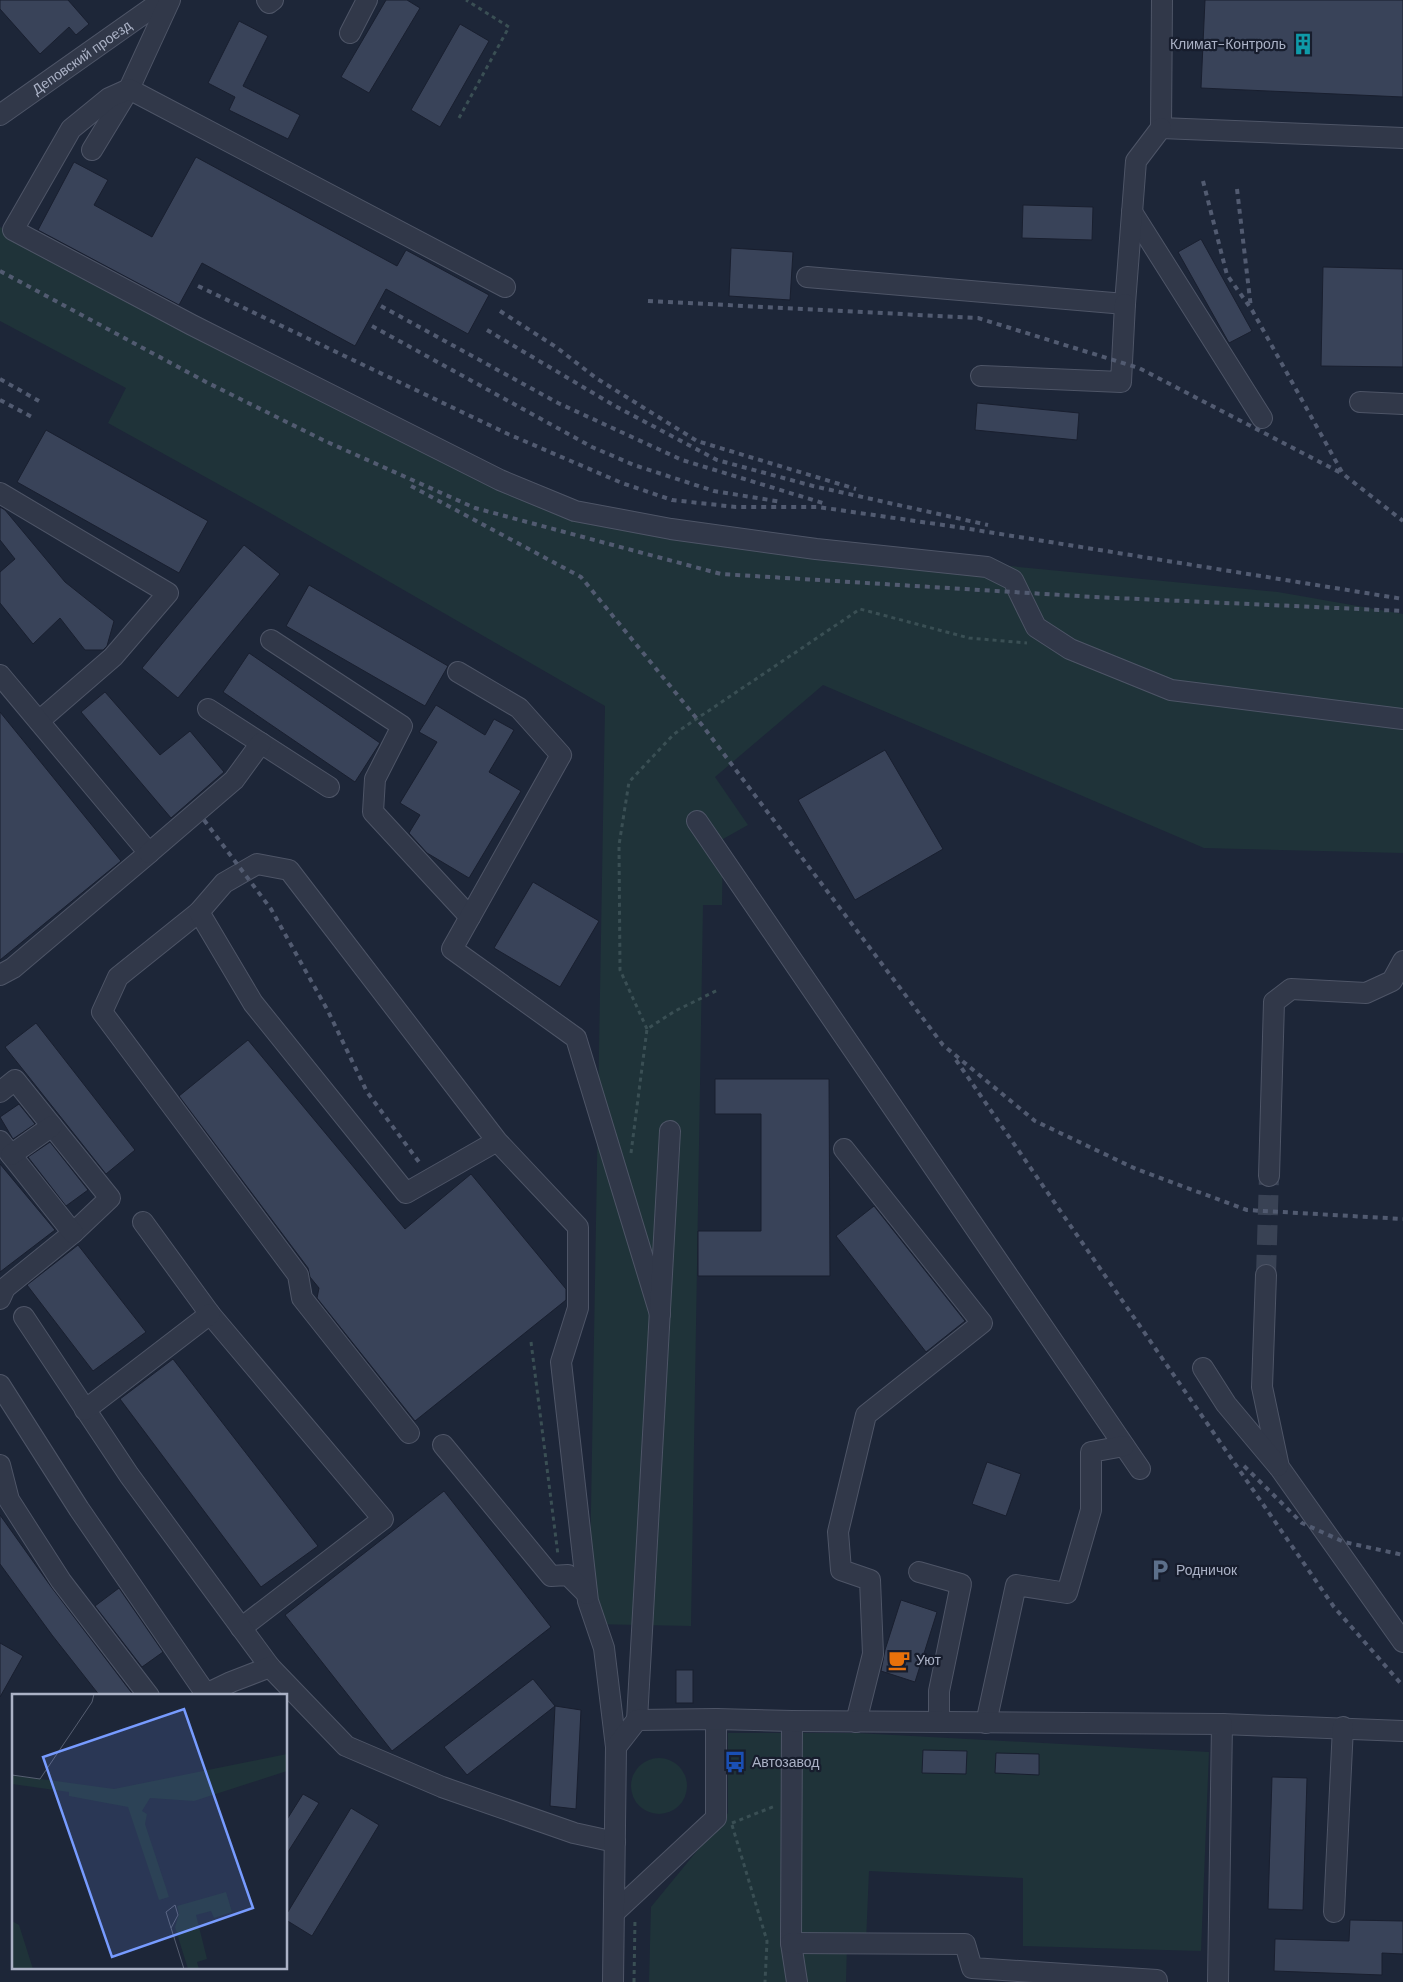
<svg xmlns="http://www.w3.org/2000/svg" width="1403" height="1982" viewBox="0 0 1403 1982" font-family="'DM Sans',sans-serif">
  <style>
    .green { fill: #1f3339 }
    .building { fill: #394359; stroke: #191f2f }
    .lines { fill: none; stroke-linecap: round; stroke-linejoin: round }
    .minor-tunnel { stroke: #394254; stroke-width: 20; stroke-dasharray: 20 10; stroke-linecap: butt }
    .minor-casing { stroke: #4e5567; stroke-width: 22 }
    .path { stroke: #3a4f54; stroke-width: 3; stroke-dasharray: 4 4; stroke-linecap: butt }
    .minor { stroke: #313849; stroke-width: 20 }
    .rail { stroke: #525b71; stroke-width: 4; stroke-dasharray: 5 5; stroke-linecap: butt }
    .labels { text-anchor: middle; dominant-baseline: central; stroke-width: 4.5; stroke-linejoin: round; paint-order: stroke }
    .poi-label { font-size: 14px; fill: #abb2c6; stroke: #171d2d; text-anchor: start }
    .street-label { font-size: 14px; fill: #abb2c6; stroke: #171d2d }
    .inset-road { fill: none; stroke: #565e71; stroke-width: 1 }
    .view { fill: #779bff; fill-opacity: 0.15; stroke: #779bff; stroke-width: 2.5 }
    .inset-edge { fill: none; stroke: #abb2c6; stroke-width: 2.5 }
  </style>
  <rect width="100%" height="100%" fill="#1d2638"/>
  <!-- green -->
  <g class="green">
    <path d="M0,227l531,277 292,44 455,44 125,22v239l-199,-5 -381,-163 -108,92 33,48 -25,14 -1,66h-19l-12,721 -102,-2 16,-918 -340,-196 -157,-87 18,-35 -126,-67z"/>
    <path d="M728,1733h128l353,19 -8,199 -178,-5v-68l-154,-7 -3,71 -19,2 -1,38h-197l2,-75 77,-94z"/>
    <circle cx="659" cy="1786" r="28"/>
  </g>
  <!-- building -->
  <g class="building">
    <path d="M0,0h68l21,24 -13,11 -7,-8 -29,27 -40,-45z"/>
    <path d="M386,0h21l13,8 -51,85 -28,-16z"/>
    <path d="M1205,0h198v97l-202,-9z"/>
    <path d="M239,21l29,15 -25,50 57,29 -12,24 -59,-29 6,-13 -27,-14z"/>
    <path d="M460,24l29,17 -49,86 -29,-17z"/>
    <path d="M196,157l201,109 9,-16 83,45 -21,39 -82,-45 -31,57 -153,-83 -23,42 -141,-75 36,-68 34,18 -14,25 58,32z"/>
    <path d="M1023,205l70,2 -1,33 -70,-2z"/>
    <path d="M1201,239l51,92 -23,12 -51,-91z"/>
    <path d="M731,248l62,4 -3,48 -61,-4z"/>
    <path d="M1323,267l80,2v98l-82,-1z"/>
    <path d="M977,403l102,10 -2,27 -102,-10z"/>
    <path d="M46,430l162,91 -29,52 -162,-91z"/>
    <path d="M0,507l5,3 60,72 49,39 -7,25 -4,4h-18l-25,-32 -27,26 -33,-41v-31l15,-13 -15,-19z"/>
    <path d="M244,545l36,29 -102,124 -36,-30z"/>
    <path d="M309,585l139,81 -23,40 -139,-80z"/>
    <path d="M249,653l131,90 -25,39 -132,-90z"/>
    <path d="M105,692l55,63 30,-24 34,41 -53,46 -90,-106z"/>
    <path d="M436,705l49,30 9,-16 20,11 -25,42 32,19 -52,87 -42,-25 -18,-20 11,-18 -20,-12 37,-61 -18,-10z"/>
    <path d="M0,712l121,149 -121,99z"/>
    <path d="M885,750l58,99 -88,51 -57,-100z"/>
    <path d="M533,882l66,39 -39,66 -66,-39z"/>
    <path d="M36,1023l99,127 -29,24 -101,-127z"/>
    <path d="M248,1040l157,189 66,-55 95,115v11l-151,121 -98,-123 2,-10 -9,-11 -2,-9 -129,-172z"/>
    <path d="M715,1079h114l1,197h-132v-45h63v-117h-46z"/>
    <path d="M19,1104l16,20 -22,15 -13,-22z"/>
    <path d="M50,1142l38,48 -22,16 -38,-49z"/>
    <path d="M0,1164l55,66 -55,42z"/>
    <path d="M874,1206l91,115 -39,31 -90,-116z"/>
    <path d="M78,1245l68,87 -53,39 -66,-86z"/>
    <path d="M173,1359l145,187 -57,41 -141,-188z"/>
    <path d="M987,1462l34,12 -15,42 -34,-12z"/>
    <path d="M444,1491l107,136 -159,124 -107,-136z"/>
    <path d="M0,1515l52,73 82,108h-34l-48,-61 -52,-71z"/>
    <path d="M119,1588l44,64 -21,15 -47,-61z"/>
    <path d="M901,1600l36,12 -22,70 -34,-11 4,-21z"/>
    <path d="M0,1643l23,13 -23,41z"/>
    <rect x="676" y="1670" width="17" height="33"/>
    <path d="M533,1679l22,27 -88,69 -23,-28z"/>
    <path d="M555,1706l26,4 -5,99 -26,-3z"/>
    <path d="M923,1750l44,1 -1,23 -44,-1z"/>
    <path d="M996,1753l43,1v21l-44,-2z"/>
    <path d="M1272,1777l35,1 -4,132 -35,-1z"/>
    <path d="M303,1794l16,9 -33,52v-34z"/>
    <path d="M351,1808l28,17 -67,111 -26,-16v-5z"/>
    <path d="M1350,1920l53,1v33l-21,-1v22l-108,-4 1,-32 74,2z"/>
  </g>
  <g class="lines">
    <!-- minor-tunnel -->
    <path class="minor-tunnel" d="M1266,1275l3,-99"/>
    <!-- minor casing -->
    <g class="minor-casing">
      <g id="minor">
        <path d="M267,0l2,3 4,-3"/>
        <path d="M1162,0l-1,128 242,10"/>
        <path d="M350,33l17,-33"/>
        <path id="s1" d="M0,115l163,-115"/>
        <path d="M92,150l37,-61 41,-89"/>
        <path d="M1132,212l130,206"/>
        <path d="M807,277l318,27 11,-143 25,-33"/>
        <path d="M505,287l-376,-198 -20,9 -38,31 -58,101 179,95 308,155 75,31 96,18 145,20 171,18 26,13 23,47 34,22 101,41 232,29"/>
        <path d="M981,376l140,6 4,-78"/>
        <path d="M1360,402l43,2"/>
        <path d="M0,493l168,100 -55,64 -74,64"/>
        <path d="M271,640l131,86 -27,53 -2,33 97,105"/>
        <path d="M458,672l61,36 42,47 -109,194 124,89 84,276"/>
        <path d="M0,675l149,178 -136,115 -13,7"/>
        <path d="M208,709l121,78"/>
        <path d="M697,821l443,648"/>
        <path d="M149,853l85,-73 27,-37"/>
        <path d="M199,912l-81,65 -16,35 196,263 4,23 107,135"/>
        <path d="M0,1092l15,-12 95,118 -37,35 -68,55 -5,11"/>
        <path d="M0,1141l73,92"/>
        <path d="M497,1141l-208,-271 -32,-6 -33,19 -25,29 54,91 153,190 91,-52 81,86v81l-17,54 27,239 16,47 12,99"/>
        <path d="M844,1149l138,174 -116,92 -28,117 3,38 29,10 3,74 -17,68"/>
        <path d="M11,1155l41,-29"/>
        <path d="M1269,1176l5,-174 17,-13 75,4 26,-12 11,-20"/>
        <path d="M143,1222l67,92 173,205 -142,109"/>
        <path d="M1266,1275l-4,112 17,80 124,175"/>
        <path d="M24,1317l105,158 141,192"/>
        <path d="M1203,1368l23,36 52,62"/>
        <path d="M0,1385l79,124 127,185 25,-12 39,-15 76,79 96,41 132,46 41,9"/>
        <path d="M85,1410l125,-96"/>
        <path d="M443,1445l108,131 17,-1 19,19"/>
        <path d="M0,1465l9,35 52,81 88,115"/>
        <path d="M919,1572l42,12 -22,107v31"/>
        <path d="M637,1720l33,-589"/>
        <path d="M792,1721l-1,222 6,39"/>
        <path d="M986,1723l30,-138 51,8 24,-83v-58l33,-6"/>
        <path d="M1222,1724l181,7"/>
        <path d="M615,1912l101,-94v-99"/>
        <path d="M1334,1912l9,-185"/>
        <path d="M791,1943l174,1 7,24 185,12v2"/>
        <path d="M613,1982l3,-235 21,-27 79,-1 76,2 430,3 -4,258"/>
      </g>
    </g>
    <!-- path -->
    <g class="path">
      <path d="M459,118l50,-91 -43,-27"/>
      <path d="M647,1029l-27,-59 -1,-125 10,-63 45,-48 186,-125 109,29 58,5"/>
      <path d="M631,1153l16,-124 28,-18 43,-21"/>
      <path d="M531,1342l27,213"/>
      <path d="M732,1823l43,-17"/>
      <path d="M732,1825l35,116 -2,41"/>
      <path d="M634,1982l1,-64"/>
    </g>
    <!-- minor -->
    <use href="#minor" class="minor"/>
    <!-- rail -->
    <g class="rail">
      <path d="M1203,181l24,94 25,35 91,164 60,47"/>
      <path d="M1237,189l14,119"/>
      <path d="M0,271l206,111 119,59 150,67 246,66 373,23 309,14"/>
      <path d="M198,286l310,148 114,49 50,17 64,7h82l139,20 446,72"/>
      <path d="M648,301l330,17 161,50 204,106"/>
      <path d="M381,306l177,97 124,57 141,43"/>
      <path d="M500,311l56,36 40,31 101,63 159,48"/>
      <path d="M372,326l220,121 42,18 80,26 68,11"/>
      <path d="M487,330l128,76 102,54 96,26 175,39"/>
      <path d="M0,379l39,22"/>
      <path d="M0,400l32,17"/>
      <path d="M411,486l170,91 121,148 241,320 92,76 101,48 111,41 156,9"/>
      <path d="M204,820l67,89 57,102 39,81 52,70"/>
      <path d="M956,1060l378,547 69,79"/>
      <path d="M1244,1466l58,57 42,19 59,13"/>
    </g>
  </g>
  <!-- icons -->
  <defs>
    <g id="building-bare" transform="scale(1.725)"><path d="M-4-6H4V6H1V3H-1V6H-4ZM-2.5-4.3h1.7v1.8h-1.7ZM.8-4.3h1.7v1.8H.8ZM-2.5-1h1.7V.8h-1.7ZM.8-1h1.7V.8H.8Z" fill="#0f9aa8" stroke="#171d2d" stroke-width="2.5" paint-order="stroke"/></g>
    <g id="parking-bare" transform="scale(1.725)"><path d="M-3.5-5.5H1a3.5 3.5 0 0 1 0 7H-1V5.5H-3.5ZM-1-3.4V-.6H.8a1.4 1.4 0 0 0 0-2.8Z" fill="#5c6f8a" stroke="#171d2d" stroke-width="2.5" paint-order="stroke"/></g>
    <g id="cafe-bare" transform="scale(1.725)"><path d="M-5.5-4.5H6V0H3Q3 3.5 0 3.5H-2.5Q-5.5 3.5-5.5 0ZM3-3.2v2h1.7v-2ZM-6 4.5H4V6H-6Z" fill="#e8710a" stroke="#171d2d" stroke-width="2.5" paint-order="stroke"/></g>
    <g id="bus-bare" transform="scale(1.725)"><path d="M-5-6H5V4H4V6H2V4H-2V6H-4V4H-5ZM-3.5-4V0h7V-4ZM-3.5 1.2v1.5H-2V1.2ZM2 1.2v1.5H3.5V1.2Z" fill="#1a4fb4" stroke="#171d2d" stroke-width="2.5" paint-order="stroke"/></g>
  </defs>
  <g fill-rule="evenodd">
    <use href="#building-bare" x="1303" y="44"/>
    <use href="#parking-bare" x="1160" y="1570"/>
    <use href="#cafe-bare" x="899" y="1660"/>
    <use href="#bus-bare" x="735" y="1762"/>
  </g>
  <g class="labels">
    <!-- poi labels -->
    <g class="poi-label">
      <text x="1286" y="44" text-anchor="end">Климат-Контроль</text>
      <text x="1176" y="1570">Родничок</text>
      <text x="916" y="1660">Уют</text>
      <text x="752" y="1762">Автозавод</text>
    </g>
    <!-- street labels -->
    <g class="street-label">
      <text stroke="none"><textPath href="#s1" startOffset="100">Деповский проезд</textPath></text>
    </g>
  </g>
  <!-- overview -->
  <g transform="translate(12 1694)">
    <rect width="275" height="275" fill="#1d2638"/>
    <path d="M275,60v17l-93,30 -44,-3 -8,13 5,3 -2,10 24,73 -10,3 -31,-93 -59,-11v-4l-57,-8v-9l102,14zM214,198l6,20 -18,6 -3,-7 -15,4 11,44 -10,3 2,7h-11l-13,-42 4,-13 -2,-8zM0,227l7,4 14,44h-21z" fill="#1f3339"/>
    <path class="inset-road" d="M0,81l28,4 52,-77 2,-8M159,234l7,-13 -3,-10 -9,7 18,57"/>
    <path class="view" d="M172,15l69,199 -141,49 -69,-200z"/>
    <rect width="275" height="275" class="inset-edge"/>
  </g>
</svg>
